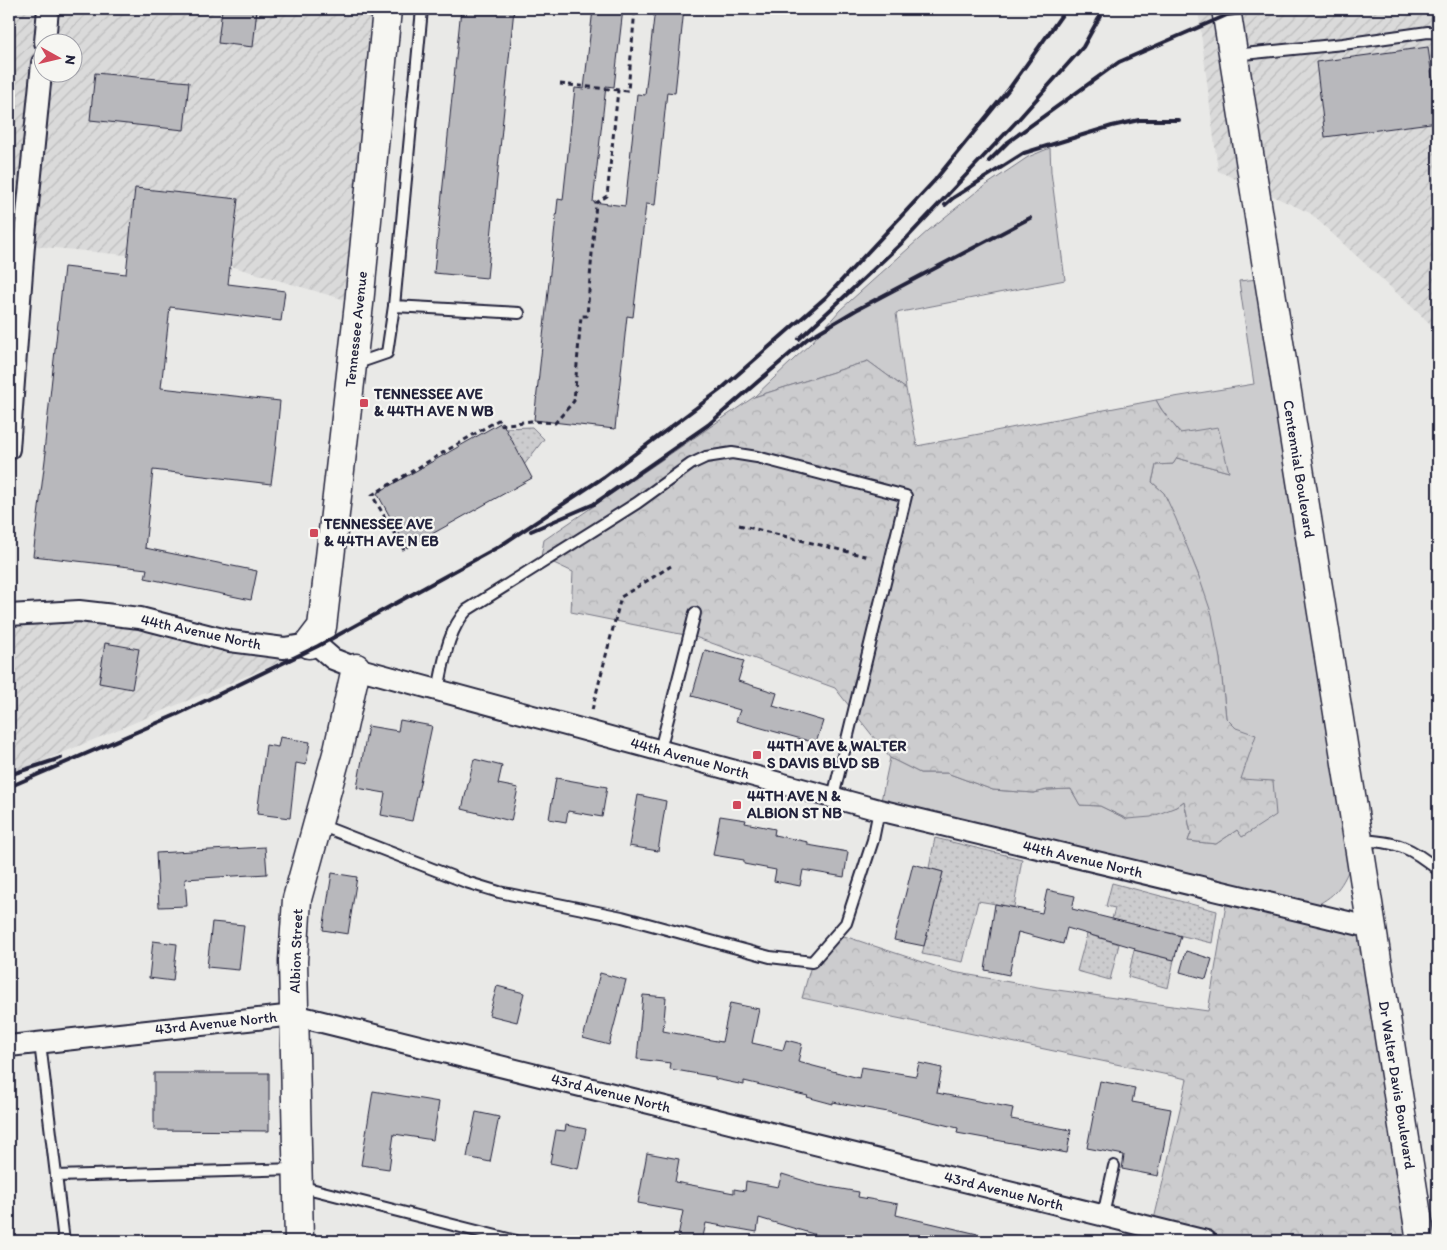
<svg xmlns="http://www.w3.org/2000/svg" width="1447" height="1250" viewBox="0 0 1447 1250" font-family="Itim,sans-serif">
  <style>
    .industrial { fill: url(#industrial-furrows); fill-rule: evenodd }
    .grass { fill: #ccccce; stroke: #777784 }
    .forest { fill: url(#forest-crowns); stroke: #777784 }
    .park { fill: url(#park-dots); stroke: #777784 }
    .building { fill: #b8b8bc; stroke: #22223b }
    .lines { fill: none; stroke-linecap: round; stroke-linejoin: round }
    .lane-casing { stroke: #22223b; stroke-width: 14 }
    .street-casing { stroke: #22223b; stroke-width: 24 }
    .secondary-casing { stroke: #22223b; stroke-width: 31 }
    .path { stroke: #22223b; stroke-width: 3; stroke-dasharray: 5 4; stroke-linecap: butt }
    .lane { stroke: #f6f6f2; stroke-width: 10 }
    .street { stroke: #f6f6f2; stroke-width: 20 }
    .secondary { stroke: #f6f6f2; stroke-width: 28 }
    .rail { stroke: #22223b; stroke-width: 4 }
    .poi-dot { fill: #d1495b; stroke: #f6f6f2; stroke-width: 2 }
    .labels { text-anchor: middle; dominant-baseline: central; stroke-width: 4.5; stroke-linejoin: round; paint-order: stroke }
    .street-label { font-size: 15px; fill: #22223b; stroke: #f6f6f2 }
    .poi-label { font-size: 15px; font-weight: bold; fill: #22223b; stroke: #f6f6f2; text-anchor: start }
  </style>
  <defs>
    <pattern id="industrial-furrows" width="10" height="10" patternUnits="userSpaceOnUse" patternTransform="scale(1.25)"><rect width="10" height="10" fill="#dadada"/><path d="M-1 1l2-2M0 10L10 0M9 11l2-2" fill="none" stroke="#bbbbbc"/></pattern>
    <pattern id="forest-crowns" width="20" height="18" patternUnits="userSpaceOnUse" patternTransform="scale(1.25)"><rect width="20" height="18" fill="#ccccce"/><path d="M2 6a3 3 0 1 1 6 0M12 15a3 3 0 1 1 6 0" fill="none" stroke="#afafb2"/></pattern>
    <pattern id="park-dots" width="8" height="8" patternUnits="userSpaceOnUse" patternTransform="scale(1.25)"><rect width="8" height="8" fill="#ccccce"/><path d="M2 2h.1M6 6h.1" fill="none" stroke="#afafb2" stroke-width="1.8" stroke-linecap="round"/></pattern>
  </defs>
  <rect width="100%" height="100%" fill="#e9e9e7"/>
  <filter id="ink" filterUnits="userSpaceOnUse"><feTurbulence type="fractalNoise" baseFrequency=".02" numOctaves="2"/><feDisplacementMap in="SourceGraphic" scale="10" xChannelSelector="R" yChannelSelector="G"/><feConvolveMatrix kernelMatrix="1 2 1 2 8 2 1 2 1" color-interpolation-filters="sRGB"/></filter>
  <g filter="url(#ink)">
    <!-- industrial -->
    <g class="industrial">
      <path d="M9,9h387l-37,295 -132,-39 -203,-20 -15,44zM42,42h30v30h-30z"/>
      <path d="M1198,9h240v322l-128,-118 -92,-42z"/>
      <path d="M79,611l239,35 -309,129v-160z"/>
    </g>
    <!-- grass -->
    <g class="grass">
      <path d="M1050,148l1,24 14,108 -169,33 10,76 -38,-28 -114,36 58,-55 28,-32 89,-80 47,-38 52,-35z"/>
      <path d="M1268,278l85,583c-14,32 -18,34 -48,51l-426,-102 11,-52 30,15h27l46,17 41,3 13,-3 24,-1 9,16 20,1 27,13 49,-12 8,-6 7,32 -3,8 28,3 21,-14 6,7 -2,-58 -5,-51 -10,-10 -6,-59 -22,-85 -34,-81 -12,-11 4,-17 17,-1 4,-6 52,14c-29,-23 -55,-39 -73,-72l98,-16 -15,-103z"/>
    </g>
    <!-- forest -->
    <g class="forest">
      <path d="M868,361l38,28 11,57 239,-46 5,9 19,24 38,-6 11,45 -52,-14 -4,6 -17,1 -4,17 12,11 12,26 22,55 14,41 8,44 6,59 10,10 20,7 -15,44 32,2 3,34 -34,22 -5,-7 -21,14 -28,-3 3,-8 -7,-32 -8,6 -25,10 -24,2 -27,-13 -20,-1 -9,-16 -24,1 -13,3 -41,-3 -46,-17h-27l-30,-15 -55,-70 -140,-51 -124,-25 2,-40 -32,-15 3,-17 210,-143z"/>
      <path d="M1228,893l145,35 48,313h-214l-55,-13 35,-149 -385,-81 10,-36 26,-28 115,38 90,16 165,23z"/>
    </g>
    <!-- park -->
    <g class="park">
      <path d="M532,427l12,12 -20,26 -22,-37z"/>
      <path d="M935,838l87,21 -8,48 -36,-6 -15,61 -41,-8 21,-82 -14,-4z"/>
      <path d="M1112,883l105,28 -5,32 -100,-24 3,-11 -9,-2z"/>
      <path d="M1087,934l32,10 -9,36 -33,-9z"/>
      <path d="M1134,950l40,10 -6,28 -40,-11z"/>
    </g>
    <!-- building -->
    <g class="building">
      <path d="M222,9h35l-4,38 -35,-4z"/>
      <path d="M461,9h53l-27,269 -53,-5z"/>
      <path d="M593,9h30l-9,78 -8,-1 -13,116 32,4 12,-112 8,1 10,-86h29l-9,84 -8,-1 -12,113 -9,-1 -13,113 -6,-1 -12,113 -81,-9 24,-221 5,1 12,-112 9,1z"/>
      <path d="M1428,47l10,75 -113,15 -9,-75z"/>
      <path d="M95,73l94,9 -5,48 -94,-10z"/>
      <path d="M135,188l103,11 -10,85 57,7 -4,30 -111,-14 -9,81 119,13 -5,53 -4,30 -118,-14 -8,78 112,23 -6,29 -106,-22 2,-9 -114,-13 13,-104h-2l20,-185 62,7z"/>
      <path d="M502,422l30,56 -125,70 -30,-55z"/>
      <path d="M105,643l34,6 -7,40 -33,-6z"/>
      <path d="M705,650l39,11 -6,20 39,12 -4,13 50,15 -7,22 -80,-22 4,-11 -48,-14z"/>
      <path d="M400,720l32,6 -20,95 -31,-6 4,-22 -28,-5 11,-62 30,5z"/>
      <path d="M280,737l30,5 -4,23 -10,-2 -6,55 -33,-4 9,-69 12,2z"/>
      <path d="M474,759l28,7 -4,18 20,4 -7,33 -49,-12z"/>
      <path d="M556,778l51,9 -5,30 -34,-6 -2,11 -17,-3z"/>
      <path d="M638,795l28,6 -8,50 -29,-5z"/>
      <path d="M720,816l26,4 -1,3 30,6 -1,6 34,7v3l40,7 -4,25 -41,-7 -3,16 -26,-5 2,-11 -32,-6v-4l-31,-5z"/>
      <path d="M265,847l2,27 -82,5 2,27 -28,1 -3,-54z"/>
      <path d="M913,864l30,8 -19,74 -30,-6z"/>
      <path d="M332,873l25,4 -9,57 -25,-4z"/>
      <path d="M1047,890l28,6 -3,13 109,27 -7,24 -40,-10 1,-2 -68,-20 -4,16 -45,-12 -9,43 -24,-5 10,-66 47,9z"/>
      <path d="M212,922l32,3 -5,45 -32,-3z"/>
      <path d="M153,941l24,3 -4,37 -24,-3z"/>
      <path d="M1186,951l26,8 -6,20 -26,-7z"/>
      <path d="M600,973l26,7 -17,65 -26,-7z"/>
      <path d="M497,986l27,7 -7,29 -28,-7z"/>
      <path d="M643,995l23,2 -3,34 59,11 8,-39 29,6 -7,34 31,7 3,-10 16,4 -4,18 61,16 2,-11 55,9 3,-13 23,5 -5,25 76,15 -2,11 60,11 -4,23 -110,-20 1,-5 -59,-14 -66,-12v2l-26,-7 1,-1 -64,-15v4l-29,-6v-2l-45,-8 1,-6 -34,-4z"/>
      <path d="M154,1073h115v58l-115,-1z"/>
      <path d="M1100,1081l35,7 -3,14 39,7 -13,67 -36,-7 2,-14 -37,-7z"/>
      <path d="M373,1091l66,11 -6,38 -39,-6 -5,35 -28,-4z"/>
      <path d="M476,1112l23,5 -9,45 -23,-5z"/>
      <path d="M566,1125l20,4 -8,40 -28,-6 6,-33 9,1z"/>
      <path d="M647,1153l32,6 -4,23 59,11v-4l11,2 1,-10 32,6 4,-13 36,11 41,7 -1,5 40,7 -2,11 86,20 -1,6h-162l1,-5 -61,-18 -2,14 -51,-9 -4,18h-25l6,-30 -45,-8z"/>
    </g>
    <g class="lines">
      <!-- lane casing -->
      <g class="lane-casing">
        <g id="lane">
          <path d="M422,9l-28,297 125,7"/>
          <path d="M1234,55l109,-11 85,-12 10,1"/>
          <path d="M355,364l32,-11 7,-47"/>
          <path d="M438,690c6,-27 9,-59 29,-80l170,-107 54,-39 15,-7 26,-4 25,4 149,39 -73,301"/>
          <path d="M660,750l35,-137"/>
          <path d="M320,825l146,57 33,10 123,25 148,40 42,5 34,-39 27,-83 6,-30"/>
          <path d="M1360,840c36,2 50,6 78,30"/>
          <path d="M40,1043l24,198"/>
          <path d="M56,1176l240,-7"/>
          <path d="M299,1186l217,55"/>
          <path d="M1103,1215l11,-49"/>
        </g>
      </g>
      <!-- street casing -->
      <g class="street-casing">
        <g id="street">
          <path d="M45,42l3,-33"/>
          <path d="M9,449l15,-204 18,-182"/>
          <path d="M9,615l70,-4 61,7 90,23 54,7 25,-4 9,2 15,13 23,9 523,142 494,118"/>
          <path d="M9,1046l285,-31 912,226"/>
        </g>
      </g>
      <!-- secondary casing -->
      <g class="secondary-casing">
        <g id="secondary">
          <path d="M1226,9c64,411 132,821 195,1232"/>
          <path d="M309,644l13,-17 37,-323 28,-295"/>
          <path d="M299,1241l-6,-280 4,-62 41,-149 18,-82"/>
        </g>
      </g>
      <!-- path -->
      <g class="path">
        <path d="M560,84l68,7 7,-82"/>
        <path d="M739,525l130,32"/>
        <path d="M404,550l-32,-55 126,-75 2,5 31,-4 24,2 19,-22 7,-85h6l9,-113 11,-7 11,-106"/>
        <path d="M592,710l29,-113 50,-31"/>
      </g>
      <!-- lane -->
      <use href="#lane" class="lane"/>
      <!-- street -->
      <use href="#street" class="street"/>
      <!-- secondary -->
      <use href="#secondary" class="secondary"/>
      <!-- rail -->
      <g class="rail">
        <path d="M989,161l19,-19 111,-80 108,-47 46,-6"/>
        <path d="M945,205l8,-7 71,-45 88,-27 27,-6h40"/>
        <path d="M799,339l106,-99 112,-119 66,-74 21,-38"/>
        <path d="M531,531l63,-27 114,-79 99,-86 49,-29 174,-92"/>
        <path d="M9,775l52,-17"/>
        <path d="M9,787l169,-73 140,-68 182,-100 104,-69 116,-87 106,-93 109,-117 74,-91 57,-80"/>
      </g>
    </g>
  </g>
  <!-- markers -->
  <g class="poi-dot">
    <rect x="359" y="398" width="10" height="10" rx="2.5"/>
    <rect x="309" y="528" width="10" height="10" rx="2.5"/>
    <rect x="752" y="750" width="10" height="10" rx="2.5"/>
    <rect x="732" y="800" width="10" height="10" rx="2.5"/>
  </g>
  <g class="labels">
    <!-- street labels -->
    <g class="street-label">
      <text transform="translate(356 329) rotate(-84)">Tennessee Avenue</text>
      <text transform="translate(1299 469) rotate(81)">Centennial Boulevard</text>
      <text transform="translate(201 632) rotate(12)">44th Avenue North</text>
      <text transform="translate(690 758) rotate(15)">44th Avenue North</text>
      <text transform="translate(1083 859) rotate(13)">44th Avenue North</text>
      <text transform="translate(296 951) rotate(-88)">Albion Street</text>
      <text transform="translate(216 1023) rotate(-6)">43rd Avenue North</text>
      <text transform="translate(1397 1085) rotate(81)">Dr Walter Davis Boulevard</text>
      <text transform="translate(611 1093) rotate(14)">43rd Avenue North</text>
      <text transform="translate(1004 1191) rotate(14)">43rd Avenue North</text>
    </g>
    <!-- poi labels -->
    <g class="poi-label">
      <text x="374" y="394">TENNESSEE AVE<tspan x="374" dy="17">&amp; 44TH AVE N WB</tspan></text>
      <text x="324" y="524">TENNESSEE AVE<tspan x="324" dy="17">&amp; 44TH AVE N EB</tspan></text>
      <text x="767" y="746">44TH AVE &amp; WALTER<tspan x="767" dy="17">S DAVIS BLVD SB</tspan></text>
      <text x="747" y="796">44TH AVE N &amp;<tspan x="747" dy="17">ALBION ST NB</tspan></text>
    </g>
  </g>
  <!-- margin -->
  <rect width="1447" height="1250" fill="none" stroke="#f6f6f2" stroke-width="30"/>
  <rect x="15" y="15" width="1417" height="1220" fill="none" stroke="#22223b" stroke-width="2" filter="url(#ink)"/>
  <!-- north arrow -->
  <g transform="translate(58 58) rotate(98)"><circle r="24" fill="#f6f6f2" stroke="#a1a1a9"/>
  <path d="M0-4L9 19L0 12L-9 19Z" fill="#d1495b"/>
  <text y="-8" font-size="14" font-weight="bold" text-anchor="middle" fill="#22223b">N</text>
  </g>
</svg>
